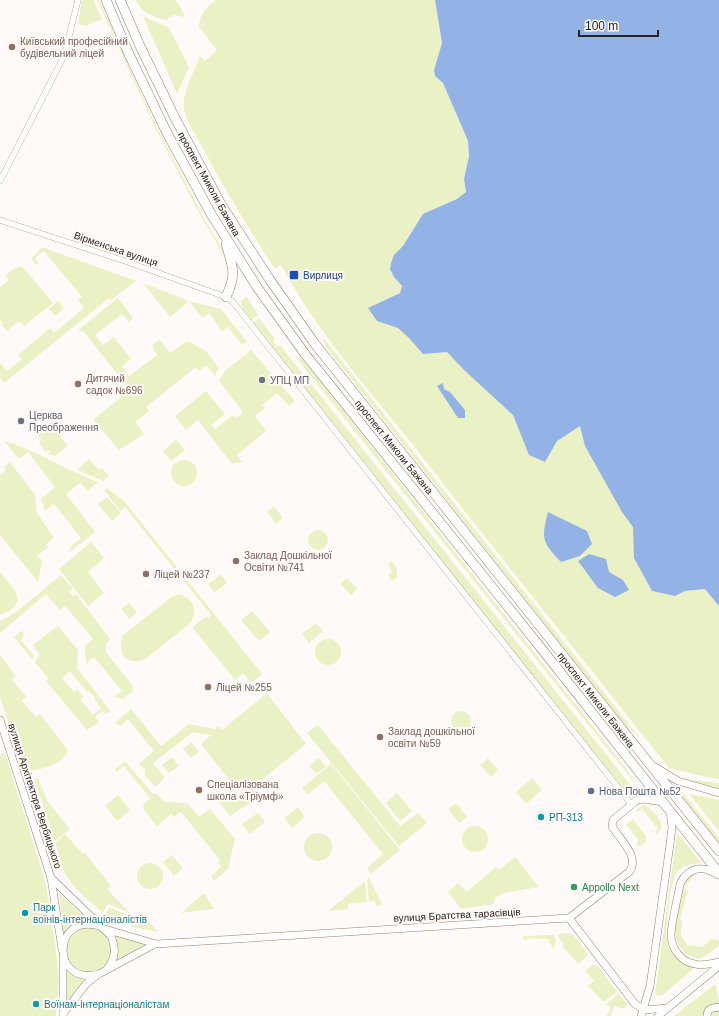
<svg xmlns="http://www.w3.org/2000/svg" width="719" height="1016" viewBox="0 0 719 1016" font-family="Helvetica,sans-serif">
  <style>
    .green { fill: #eaf2c5; fill-rule: evenodd }
    .water { fill: #93b3e7 }
    .lines { fill: none; stroke-linecap: round; stroke-linejoin: round }
    .minor-casing { stroke: #94806e; stroke-width: 6 }
    .tertiary-casing { stroke: #94806e; stroke-width: 8 }
    .trunk-casing { stroke: #94806e; stroke-width: 10 }
    .minor { stroke: #fff; stroke-width: 5.5 }
    .tertiary { stroke: #fff; stroke-width: 7 }
    .trunk { stroke: #fff; stroke-width: 9 }
    .education-dot { fill: #8d6e63; stroke: #fffaf7; stroke-width: 1.5 }
    .transit-dot { fill: #1a4fb4; stroke: #fffaf7; stroke-width: 1.5 }
    .worship-dot { fill: #6b7280; stroke: #fffaf7; stroke-width: 1.5 }
    .service-dot { fill: #5c6f8a; stroke: #fffaf7; stroke-width: 1.5 }
    .culture-dot { fill: #0f9aa8; stroke: #fffaf7; stroke-width: 1.5 }
    .leisure-dot { fill: #2e9e5b; stroke: #fffaf7; stroke-width: 1.5 }
    .labels { text-anchor: middle; dominant-baseline: central; stroke-width: 4; stroke-linejoin: round; paint-order: stroke }
    .education-label { font-size: 10px; fill: #785e54; stroke: #fffaf7; text-anchor: start }
    .street-label { font-size: 10px; fill: #2a221b; stroke: #fffaf7 }
    .transit-label { font-size: 10px; fill: #164399; stroke: #fffaf7; text-anchor: start }
    .worship-label { font-size: 10px; fill: #5b616d; stroke: #fffaf7; text-anchor: start }
    .service-label { font-size: 10px; fill: #4e5e75; stroke: #fffaf7; text-anchor: start }
    .culture-label { font-size: 10px; fill: #0d838f; stroke: #fffaf7; text-anchor: start }
    .leisure-label { font-size: 10px; fill: #27864d; stroke: #fffaf7; text-anchor: start }
  </style>
  <rect width="100%" height="100%" fill="#fffaf7"/>
  <!-- green -->
  <g class="green">
    <path d="M82,0h11l9,19 -16,7 -8,-2z"/>
    <path d="M97,0h2l55,122 51,98 18,30 2,8 -28,-49 -44,-86z"/>
    <path d="M136,0h38l5,4 6,13 -13,-2 -2,3 -2,-1v4c-14,-5 -26,-6 -32,-21z"/>
    <path d="M217,0h218l7,43 -8,27 1,6 8,7 25,58 1,15 -5,23 2,13 -40,137 131,112c8,-6 13,-13 23,-16l99,169 6,-3 20,-2 9,11 5,1v178l-13,-2 -37,-9c-84,-106 -169,-211 -252,-318 -47,-59 -100,-118 -136,-185l-6,4c-27,-41 -52,-83 -75,-126 -5,-10 -15,-23 -16,-35 -2,-15 11,-38 16,-52l5,5 12,-11 -18,-23c0,-12 7,-21 18,-27zM405,244l-1,51 -36,13 32,-15 2,-7c-9,-10 -17,-20 -6,-32 3,-3 6,-6 9,-10z"/>
    <path d="M143,16l26,12 20,39 -12,27z"/>
    <path d="M42,247l94,34 -25,19 -2,-2 -105,85 -4,-6v-14l7,8 15,-12 -4,-4 32,-27 4,5 30,-25 -6,-8 4,-3 -38,-46 -9,7 4,5 -3,2 -5,-6z"/>
    <path d="M22,266l31,37 -29,23 -5,-5 -12,10 -5,-6 1,-2 -3,-4v-32l9,-7 -4,-5 9,-6z"/>
    <path d="M143,283l46,18 32,8 26,33 -5,3 -14,-18 -6,4 -13,-18 -7,5 -13,-17 -19,16z"/>
    <path d="M247,297l11,18 -8,6 -7,-9 -2,-11z"/>
    <path d="M118,298l15,20 -4,4 -7,-8 -27,21 8,10 11,-8 17,22 -9,7 7,10 28,-21 -5,-10 8,-5 10,13 16,-11h4l17,10 12,16 -4,8 -9,-11 -7,6 -3,-4 -50,40 3,4 -14,11 9,12 -25,16 -26,-30 37,-30 -46,-58 -6,-2z"/>
    <path d="M58,301l6,8 -9,7 -6,-7z"/>
    <path d="M259,318l16,21 -2,2 4,6 3,-2 360,452h-8l-7,-6 -373,-467z"/>
    <path d="M323,339l3,2 313,396 -16,-14 -297,-376z"/>
    <path d="M251,350l44,51 -6,5 -12,-13 -15,12 3,3 -10,8 11,15 -29,24 5,7 -10,2 -34,-44 -12,10 -11,-14 31,-25 19,23 -14,11 4,4 17,-13 5,1 6,-5 -24,-31 6,-10z"/>
    <path d="M295,355l8,5 322,407 12,19 -338,-425z"/>
    <path d="M49,422l19,24 -13,10 -7,-2 3,-3 -1,-1 -4,3 -7,-10 2,-4 -5,-6z"/>
    <path d="M176,440l9,10 -14,11 -8,-10z"/>
    <path d="M4,441c32,9 62,29 94,41l-10,9 -8,-8 -14,11 29,38 -25,20 -1,-1 3,-6 9,-7 -27,-34 -9,7 -4,-12 14,-12 -27,-35 -9,7z"/>
    <path d="M89,459l10,11 3,-2 7,8 -6,5 -26,-11z"/>
    <circle cx="184" cy="473" r="13"/>
    <path d="M10,462l25,33 2,18 17,25 -8,6 2,3 -11,9 5,5 -4,21 -38,-47v-60l6,-5 -2,-3z"/>
    <path d="M107,488l18,14 137,172 -11,9 -8,-10 -8,7 -43,-53 15,-11 1,2 3,-3 -86,-108 -5,4 -16,-21z"/>
    <path d="M107,497l14,16 -9,8 -14,-17z"/>
    <path d="M274,506l9,12 -7,6 -9,-12z"/>
    <circle cx="318" cy="540" r="10"/>
    <path d="M91,542l13,16 -16,14 16,21 -16,13 -29,-37z"/>
    <path d="M391,561c5,5 7,9 6,16l-5,4 -4,-6 4,-4 -4,-7z"/>
    <path d="M0,572c14,18 31,31 0,43z"/>
    <path d="M61,575l12,14 -6,5 3,-2 3,4 3,-2 34,45 -4,5v8l26,33 1,6 -10,8 -9,-2 8,-6 -28,-34 -8,7 -1,-18 8,-7 -28,-33 -5,4 -14,-16 -46,39v-12l15,-8z"/>
    <path d="M220,575h2l5,8 -12,9h-1l-6,-8z"/>
    <path d="M347,578l10,11 -6,6 -11,-11z"/>
    <path d="M179,594c15,5 21,18 9,31l-44,35c-20,5 -27,-7 -21,-25l50,-39z"/>
    <path d="M129,603l8,9 -8,7 -8,-10z"/>
    <path d="M252,611l18,21 -11,9 -18,-21z"/>
    <path d="M316,623l7,8 -14,12 -7,-9z"/>
    <path d="M58,626l20,24 -1,18 21,27 -3,3 -6,-7 -2,1 -17,-21 -8,7 12,14 3,-3 6,8 -2,3 12,15 8,-7 -7,-9 5,-3 11,15 -4,3 -4,-3 -7,6 4,5 -12,8 -41,-49 2,-3 -13,-16 5,-7 -7,-10z"/>
    <path d="M22,630l2,5 -3,5 13,16 -2,3 -18,-22z"/>
    <circle cx="328" cy="652" r="13"/>
    <path d="M0,655l15,20 -3,5 14,16 -4,5 14,16 4,-3 27,35c1,14 -29,22 -40,22l-4,-5 -23,-69z"/>
    <path d="M267,693l39,51 -54,44 7,9 -29,19 -11,-14 15,-13 6,8 5,-19 -11,8 -33,-42 10,-9 -18,-3 -40,31 12,15 -10,9 -10,-12v-6l-6,-5 15,-13 -26,-32 -8,7 -5,-4 13,-10 3,-3 30,37 28,-22 26,5 3,-3 4,4z"/>
    <circle cx="461" cy="721" r="10"/>
    <path d="M318,725l82,101 18,-13 9,10 -28,23 -92,-113z"/>
    <path d="M191,742l8,10 -8,6 -8,-9z"/>
    <path d="M1,753h4l41,131 9,59 4,35 -3,38h-56v-258z"/>
    <path d="M172,757l7,9 -10,7 -7,-8z"/>
    <path d="M319,758l7,9 -10,7 -7,-8z"/>
    <path d="M488,758l10,12 -7,7 -11,-12z"/>
    <path d="M125,761l28,33 3,-1 8,9 23,1 12,14 11,-8 25,30 -7,30 -14,12 -3,-5 10,-9 -3,-5 2,-2 -39,-48 -7,5 -3,-3 -14,12 -13,-16 -1,-5 7,-7 -26,-32 -8,6 -1,-2z"/>
    <path d="M331,764l69,86 -29,24 -4,-6 16,-14 -59,-73 -17,14 -5,-7z"/>
    <path d="M34,778l4,1 10,23 22,27 -15,12z"/>
    <path d="M532,778l10,12 -16,14 -10,-12z"/>
    <path d="M693,780l26,3v7l-27,-9z"/>
    <path d="M677,790l5,2 37,46v5z"/>
    <path d="M397,793l15,18 -12,10 -14,-18z"/>
    <path d="M689,794l30,6v31z"/>
    <path d="M118,795l12,15 -13,11 -12,-15z"/>
    <path d="M456,803l11,14 -8,6 -11,-14z"/>
    <path d="M645,805c9,6 24,20 12,29l-2,-2 3,-3 -16,-20 -4,3 -2,-2 6,-4z"/>
    <path d="M298,807l7,10 -13,11 -8,-10z"/>
    <path d="M258,813l7,9 -15,12 -8,-10z"/>
    <path d="M633,819l13,17v6l-7,5 -2,-2 1,-6 -12,-14z"/>
    <circle cx="475" cy="839" r="13"/>
    <circle cx="318" cy="847" r="14"/>
    <path d="M677,833l24,30c-8,1 -18,1 -23,8 -9,12 -10,47 -12,62 1,18 11,28 27,36l-29,25c-4,2 -6,3 -9,0z"/>
    <path d="M65,834l18,20 2,-1 26,33 -4,3 23,24 -22,-9 -5,9 -26,-23 -12,-16 -10,-31z"/>
    <path d="M172,855l11,13 -9,8 -11,-14z"/>
    <path d="M515,857l24,30 -35,6 -9,5 -1,6 -33,5 -13,-17 10,-9 9,9 29,-25 3,3z"/>
    <circle cx="150" cy="876" r="13"/>
    <path d="M695,874l-11,14 4,4 -2,4 -6,23 2,1 -1,16 6,9 16,2 8,-8 8,1v5l-9,8 -11,6c-36,-9 -22,-46 -17,-72 3,-7 6,-11 13,-13z"/>
    <path d="M369,878l13,26 -1,1 -5,1 -1,-5 -6,1 -2,-23z"/>
    <path d="M365,881l2,21 -19,2v5l-20,2z"/>
    <path d="M59,893l28,27c-12,3 -17,5 -24,16z"/>
    <path d="M204,893l10,16 -33,4z"/>
    <path d="M109,907l16,7 24,8 9,10 -25,-5 -27,-13z"/>
    <circle cx="89" cy="950" r="22"/>
    <path d="M569,933l5,3 13,17v3l-9,8 -15,-17v-4l-5,-6 1,-3z"/>
    <path d="M115,935l32,9 -32,17c3,-9 3,-16 0,-26z"/>
    <path d="M553,935c4,4 3,9 0,14l-5,-10 -18,-1 -6,3 -1,-5z"/>
    <path d="M593,965h4l20,27 -13,10 -16,-16 6,-5 -9,-10z"/>
    <path d="M67,970l7,6 12,3 -20,25z"/>
    <path d="M715,984l4,16v16h-45z"/>
    <path d="M619,993l8,11 -2,5 -11,-3 -3,10h-5l4,-5v-4l-4,-3z"/>
  </g>
  <!-- water -->
  <g class="water">
    <path d="M435,0h284v606l-14,-17 -20,2 -10,5 -23,-5 -18,-33 -1,-31 -11,-15 -37,-66 -5,-20 -23,15 -12,21 -16,-7 -16,-40 -49,-45 -17,-18 -24,2 -14,-16 -11,-10 -21,-7 -9,-13 32,-15 2,-7 -8,-9 -4,-8 1,-6 3,-8 9,-9 20,-32 34,-15 9,-7 -2,-13 5,-23 -1,-15 -25,-58 -8,-7 -1,-6 8,-27z"/>
    <path d="M443,383l1,6 6,3 15,18v8h-7l-21,-32z"/>
    <path d="M548,512l39,19 5,13 -12,12 -19,6c-19,-20 -20,-23 -13,-50z"/>
    <path d="M589,554l17,5 3,13 14,8 6,10 -14,7 -17,-9 -20,-27z"/>
  </g>
  <g class="lines">
    <!-- minor casing -->
    <g class="minor-casing">
      <g id="minor">
        <path d="M0,181l61,-119 5,-13 12,-49"/>
        <path d="M0,220l122,40 104,37 7,5 399,503"/>
      </g>
    </g>
    <!-- tertiary casing -->
    <g class="tertiary-casing">
      <g id="tertiary">
        <path d="M0,720l51,158 11,71"/>
        <path d="M655,767l23,14 41,12"/>
        <path d="M718,875c-15,-10 -29,-9 -38,9 -2,14 -9,38 -9,52 1,13 10,26 24,28 7,2 16,0 24,-2"/>
        <path d="M51,878l60,58c5,12 5,22 -4,33"/>
        <path d="M569,918l66,86 9,6 24,-2"/>
        <path d="M100,926c-49,-14 -49,61 -1,48l56,-30"/>
        <path d="M105,929l51,15 413,-26 60,-46c12,-15 -10,-33 -17,-46l1,-6 24,-20 7,-1 19,3"/>
        <path d="M63,957v59"/>
        <path d="M63,1014l23,-30 11,-9"/>
        <path d="M641,1016l9,-30 20,-142 2,-17 -2,-16"/>
        <path d="M658,1016l61,-50"/>
        <path d="M707,1016c0,-8 5,-8 12,-9"/>
      </g>
    </g>
    <!-- trunk casing -->
    <g class="trunk-casing">
      <g id="trunk">
        <path d="M106,0l22,52 39,81 44,81 46,73 48,67 232,289 182,230"/>
        <path d="M120,0l20,46 35,72 47,88 48,74 45,64 404,507"/>
        <path d="M226,297c11,-24 7,-29 0,-53"/>
      </g>
    </g>
    <!-- minor -->
    <use href="#minor" class="minor"/>
    <!-- tertiary -->
    <use href="#tertiary" class="tertiary"/>
    <!-- trunk -->
    <use href="#trunk" class="trunk"/>
  </g>
  <!-- markers -->
  <g class="education-dot">
    <circle cx="12" cy="47" r="4"/>
    <circle cx="78" cy="384" r="4"/>
    <circle cx="236" cy="561" r="4"/>
    <circle cx="146" cy="574" r="4"/>
    <circle cx="208" cy="687" r="4"/>
    <circle cx="380" cy="737" r="4"/>
    <circle cx="199" cy="790" r="4"/>
  </g>
  <rect class="transit-dot" x="289" y="270" width="10" height="10" rx="2"/>
  <g class="worship-dot">
    <circle cx="262" cy="380" r="4"/>
    <circle cx="21" cy="421" r="4"/>
  </g>
  <circle class="service-dot" cx="591" cy="791" r="4"/>
  <g class="culture-dot">
    <circle cx="541" cy="817" r="4"/>
    <circle cx="25" cy="913" r="4"/>
    <circle cx="36" cy="1004" r="4"/>
  </g>
  <circle class="leisure-dot" cx="574" cy="887" r="4"/>
  <g class="labels">
    <!-- education labels -->
    <g class="education-label">
      <text x="20" y="41">Київський професійний<tspan x="20" dy="12">будівельний ліцей</tspan></text>
      <text x="86" y="378">Дитячий<tspan x="86" dy="12">садок №696</tspan></text>
      <text x="244" y="555">Заклад Дошкільної<tspan x="244" dy="12">Освіти №741</tspan></text>
      <text x="154" y="574">Ліцей №237</text>
      <text x="216" y="687">Ліцей №255</text>
      <text x="388" y="731">Заклад дошкільної<tspan x="388" dy="12">освіти №59</tspan></text>
      <text x="207" y="784">Спеціалізована<tspan x="207" dy="12">школа «Тріумф»</tspan></text>
    </g>
    <!-- street labels -->
    <g class="street-label">
      <text transform="translate(209 184) rotate(61)">проспект Миколи Бажана</text>
      <text transform="translate(116 249) rotate(19)">Вірменська вулиця</text>
      <text transform="translate(394 447) rotate(51)">проспект Миколи Бажана</text>
      <text transform="translate(596 700) rotate(52)">проспект Миколи Бажана</text>
      <text transform="translate(35 796) rotate(72)">вулиця Архітектора Вербицького</text>
      <text transform="translate(457 915) rotate(-3)">вулиця Братства тарасівців</text>
    </g>
    <!-- transit labels -->
    <g class="transit-label">
      <text x="303" y="275">Вирлиця</text>
    </g>
    <!-- worship labels -->
    <g class="worship-label">
      <text x="270" y="380">УПЦ МП</text>
      <text x="29" y="415">Церква<tspan x="29" dy="12">Преображення</tspan></text>
    </g>
    <!-- service labels -->
    <g class="service-label">
      <text x="599" y="791">Нова Пошта №52</text>
    </g>
    <!-- culture labels -->
    <g class="culture-label">
      <text x="549" y="817">РП-313</text>
      <text x="33" y="907">Парк<tspan x="33" dy="12">воїнів-інтернаціоналістів</tspan></text>
      <text x="44" y="1004">Воїнам-інтернаціоналістам</text>
    </g>
    <!-- leisure labels -->
    <g class="leisure-label">
      <text x="582" y="887">Appollo Next</text>
    </g>
  </g>
  <!-- scale -->
  <path d="M579 30v6h79v-6" fill="none" stroke="#2a221b" stroke-width="2"/>
  <text x="585" y="30" font-size="12" fill="#2a221b" stroke="#fffaf7" stroke-width="3" paint-order="stroke">100 m</text>
</svg>
